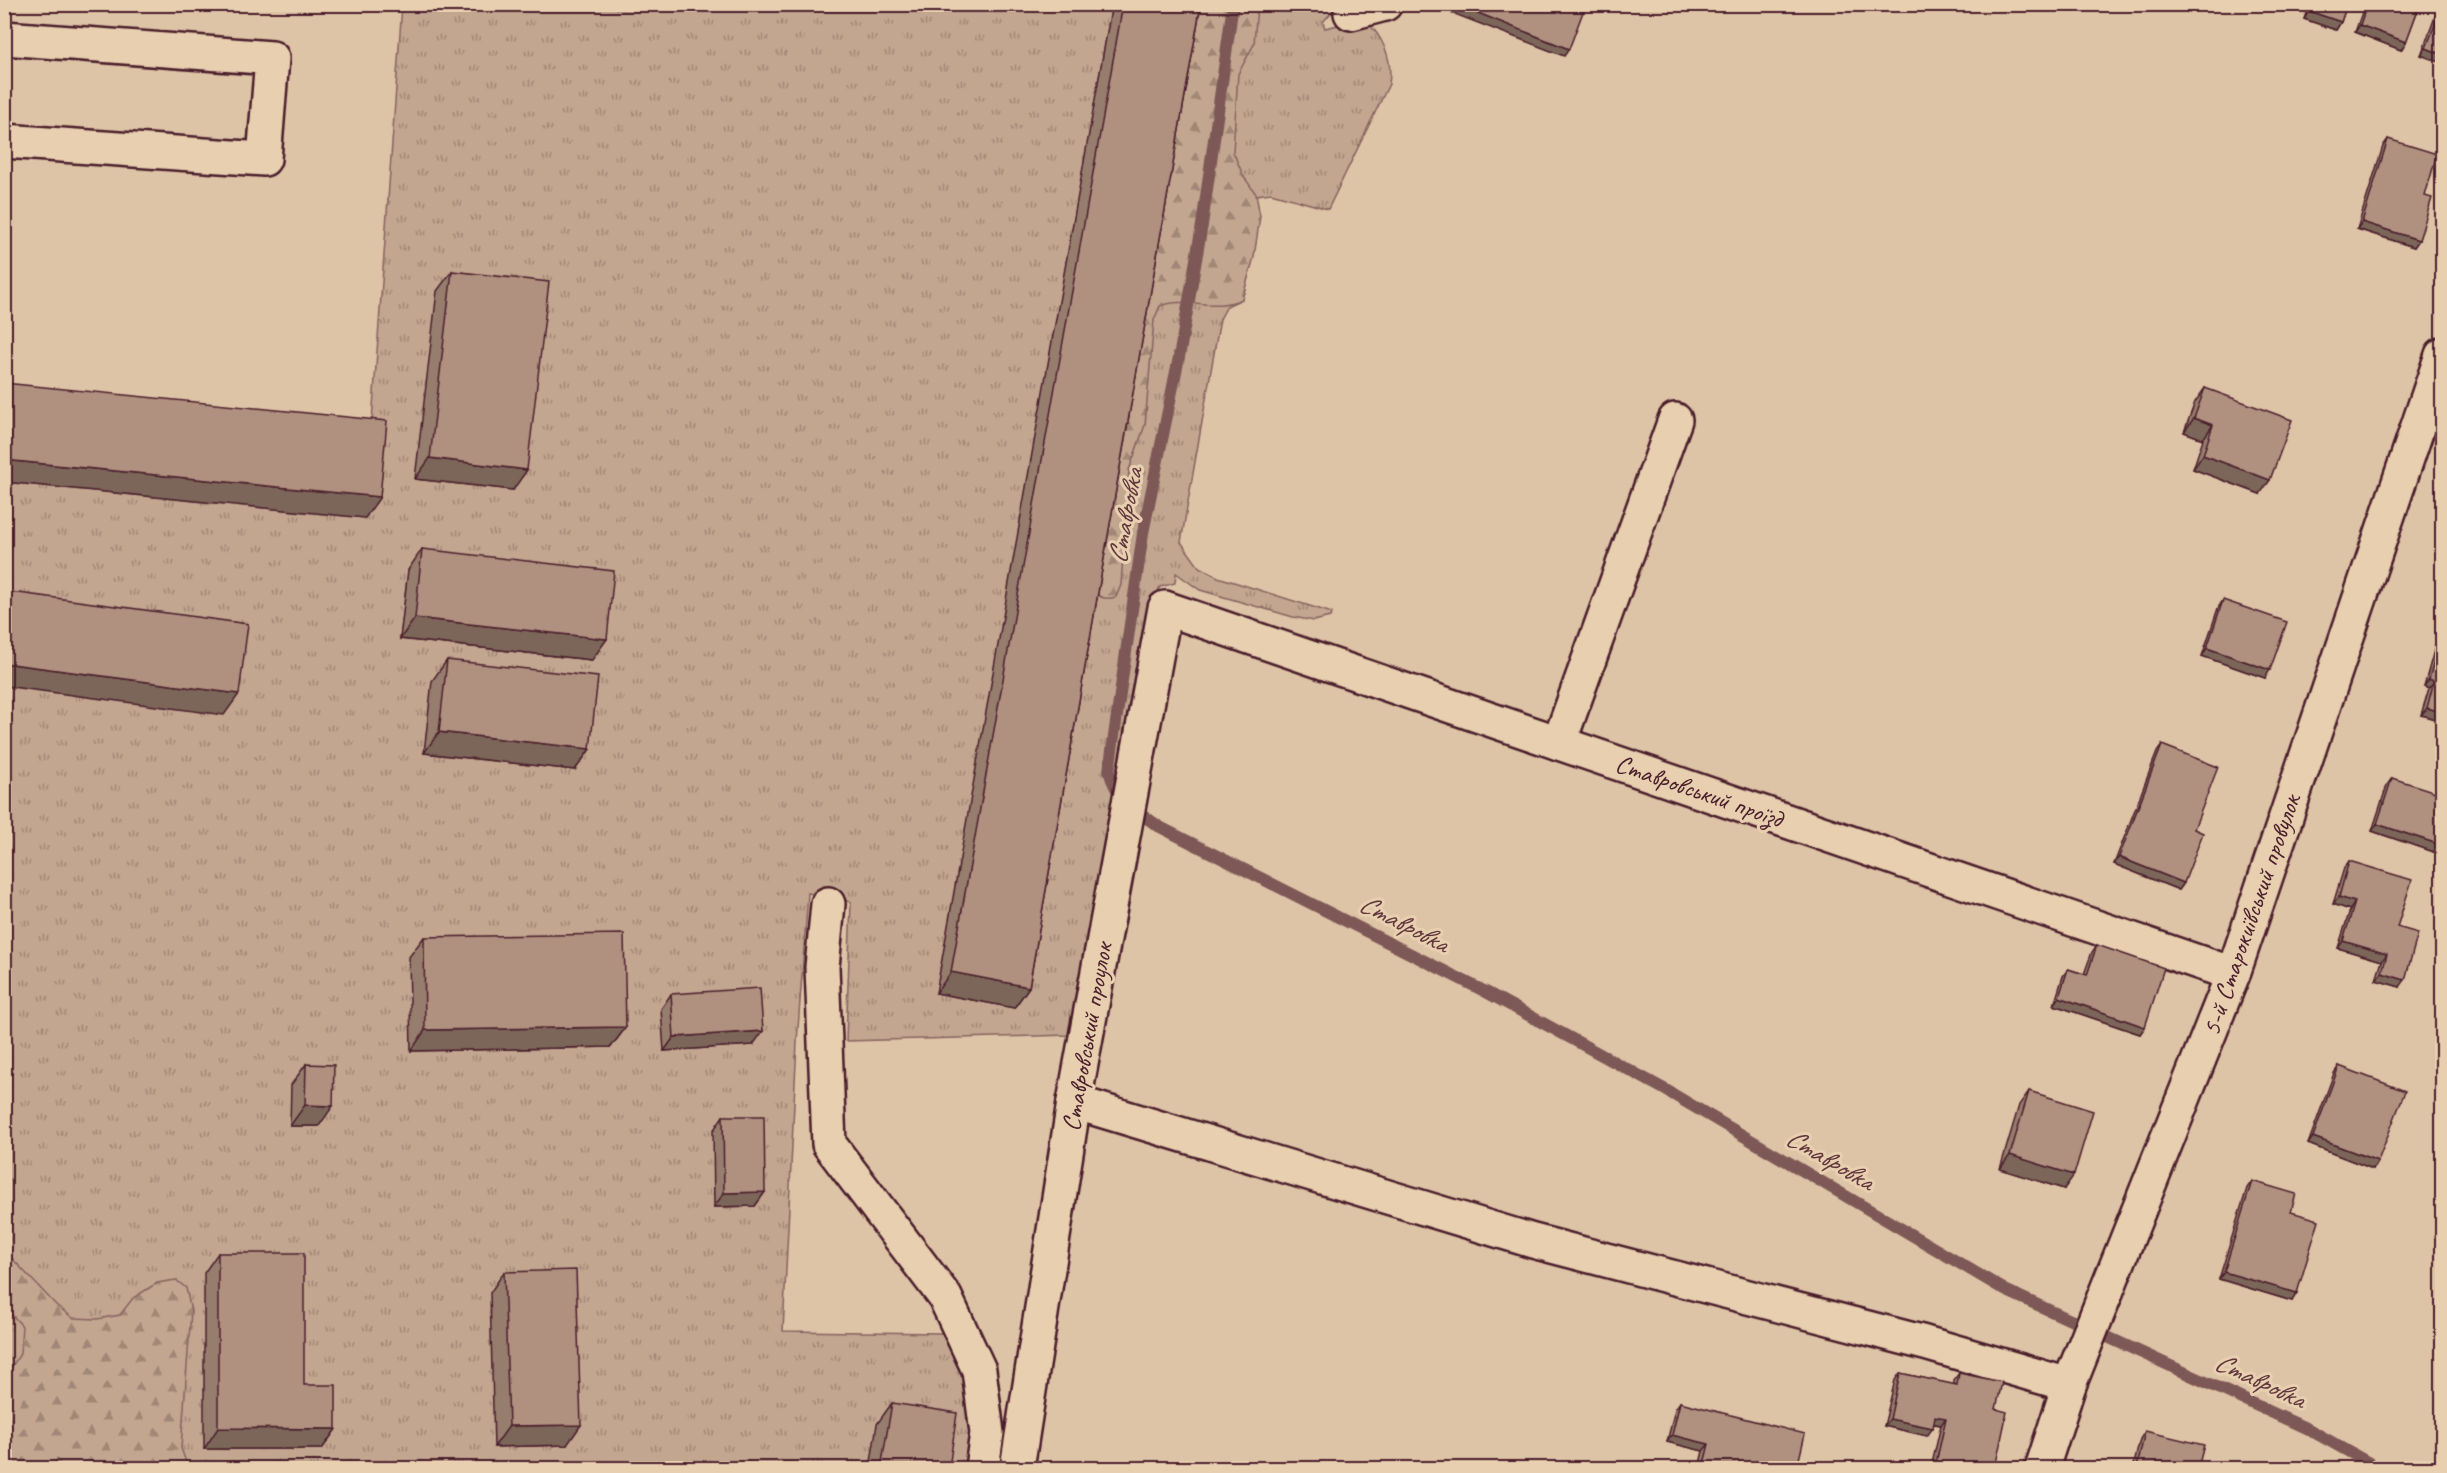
<svg xmlns="http://www.w3.org/2000/svg" width="2447" height="1473" viewBox="0 0 2447 1473" font-family="Caveat,sans-serif">
  <style>
    .grass { fill: url(#grass-tufts); stroke: #86625e; stroke-width: 1.5; fill-rule: evenodd }
    .forest { fill: url(#forest-firs); stroke: #86625e; stroke-width: 1.5 }
    .lines { fill: none; stroke-linecap: round; stroke-linejoin: round }
    .stream { stroke: #7e5856; stroke-width: 12 }
    .minor-casing { stroke: #4a1f2b; stroke-width: 38 }
    .minor { stroke: #e7cfaf; stroke-width: 33 }
    .wall { fill: #977d6e; stroke: #4a1f2b; stroke-width: 1.5 }
    .shaded-wall { fill: #7b665a; stroke: #4a1f2b; stroke-width: 1.5 }
    .building { fill: #b09180; stroke: #4a1f2b; stroke-width: 1.5 }
    .labels { text-anchor: middle; dominant-baseline: central; stroke-width: 6; stroke-linejoin: round; paint-order: stroke }
    .street-label { font-size: 26px; fill: #4a1f2b; stroke: #e7cfaf }
    .water-label { font-size: 27px; font-style: italic; fill: #60373d; stroke: #e7cfaf }
  </style>
  <defs>
    <pattern id="grass-tufts" width="24" height="20" patternUnits="userSpaceOnUse" patternTransform="scale(1.5)"><rect width="24" height="20" fill="#c2a690"/><path d="M3 7l-1-3M5 7V3M7 7l1-3M15 17l-1-3M17 17v-4M19 17l1-3" fill="none" stroke="#a08776"/></pattern>
    <pattern id="forest-firs" width="22" height="20" patternUnits="userSpaceOnUse" patternTransform="scale(1.5)"><rect width="22" height="20" fill="#c2a690"/><path d="M5 1l3.5 6h-7zM16 11l3.5 6h-7z" fill="#a08776"/></pattern>
  </defs>
  <rect width="100%" height="100%" fill="#dec4a7"/>
  <filter id="ink" filterUnits="userSpaceOnUse"><feTurbulence type="fractalNoise" baseFrequency=".0167" numOctaves="2"/><feDisplacementMap in="SourceGraphic" scale="12" xChannelSelector="R" yChannelSelector="G"/><feConvolveMatrix kernelMatrix="1 2 1 2 8 2 1 2 1" color-interpolation-filters="sRGB"/></filter>
  <g filter="url(#ink)">
    <!-- grass -->
    <path class="grass" d="M402,5h710l-175,988 253,-988h148l-15,17 2,6 39,-9c19,17 29,40 25,65l-61,125 -57,-16 -15,2c6,36 -4,70 -14,104l-15,7 -7,13 -39,223 18,25 19,10 114,36 -2,4 -16,4 -21,-4 -93,-27 -24,-17 -1,10 -15,4 -6,12 -84,436 -224,6 5,-139 -43,-9 -11,149 -14,289 158,2c38,25 30,95 28,135h-964v-986l360,36zM408,571l184,89 -192,-21z"/>
    <!-- forest -->
    <g class="forest">
      <path d="M1190,5h67l-3,39 -16,30 -5,78 11,25 12,17 4,22 -6,41 -12,42c-28,13 -54,-3 -82,7l-6,14 -9,105 -16,45 -8,115 -5,12c-13,4 -19,-1 -28,-11z"/>
      <path d="M5,1251l51,54 17,13 24,1 23,-4 13,-17 24,-15 19,-3 10,8 5,23 -10,137 7,20h-183v-91l15,-23 2,-28 -17,-19z"/>
    </g>
    <g class="lines">
      <!-- stream -->
      <path class="stream" d="M1233,4l-31,221 -22,127 -37,181 -34,238c9,30 24,37 49,55l328,166 178,97 341,201 305,140 68,38"/>
      <!-- minor casing -->
      <g class="minor-casing">
        <g id="minor">
          <path d="M1351,13l34,-9"/>
          <path d="M4,38l268,20 -8,101 -260,-18"/>
          <path d="M1559,743l116,-323"/>
          <path d="M828,904l-6,63 7,177 116,153 34,73 8,63 -5,35"/>
          <path d="M1074,1102l459,139 392,102 144,42"/>
          <path d="M1017,1468l57,-366 91,-494 1068,366"/>
          <path d="M2042,1468l27,-83 164,-411 209,-619"/>
        </g>
      </g>
      <!-- minor -->
      <use href="#minor" class="minor"/>
    </g>
    <!-- wall -->
    <g class="wall">
      <path d="M1112,4h89l-172,983 -15,21 -78,-15z"/>
      <path d="M2309,4h38l-6,18 -5,8 -32,-11z"/>
      <path d="M2365,4h55l-14,38 -5,8 -46,-18z"/>
      <path d="M2441,10l1,53 -21,-8 14,-38z"/>
      <path d="M2388,139l37,57 -6,44 -5,7 -57,-18 26,-83z"/>
      <path d="M452,271l61,219 -98,-11 22,-188z"/>
      <path d="M2205,388l55,106 -67,-25 10,-30 -19,-7 11,-30z"/>
      <path d="M422,549l170,111 -192,-21 8,-69z"/>
      <path d="M2223,600l42,78 -63,-22 16,-48z"/>
      <path d="M2442,630v91l-21,-6 8,-27 -5,-2 14,-50z"/>
      <path d="M447,660l143,89 -15,21 -151,-17 8,-72z"/>
      <path d="M2162,745l32,84 -10,54 -5,7 -65,-26 43,-112z"/>
      <path d="M2392,778l41,74 -61,-21 15,-46z"/>
      <path d="M2349,861l51,126 -24,-7 6,-19 -44,-13 12,-38 -17,-6 11,-36z"/>
      <path d="M424,937l202,90 -15,20 -200,4 -2,-94z"/>
      <path d="M2097,945l48,82 -5,7 -86,-29 9,-29 5,-7 16,5 8,-22z"/>
      <path d="M671,994l82,51 -89,6 -3,-42z"/>
      <path d="M306,1064l13,62h-29l1,-41z"/>
      <path d="M2339,1066l34,103 -65,-25 26,-71z"/>
      <path d="M2029,1091l35,98 -64,-20 19,-64z"/>
      <path d="M723,1116l42,76 -10,14 -41,1 -1,-76z"/>
      <path d="M2252,1181l39,31 1,89 -73,-22 28,-91z"/>
      <path d="M218,1253l86,132 32,44 -14,20h-118v-176z"/>
      <path d="M504,1272l63,173 -73,2 -4,-154z"/>
      <path d="M1900,1373l54,12v-5l5,-7 37,36 -1,59h-64l10,-43 -8,-1 -6,12 -43,-10 11,-46z"/>
      <path d="M1680,1402l117,66h-98l4,-17 -36,-9 8,-33z"/>
      <path d="M892,1403l57,65h-79l7,-44z"/>
      <path d="M2145,1431l53,37h-65l7,-29z"/>
    </g>
    <!-- shaded-wall -->
    <g class="shaded-wall">
      <path d="M1458,5l111,44 -5,7 -112,-43z"/>
      <path d="M2309,11l32,11 -5,8 -32,-11z"/>
      <path d="M2360,25l46,17 -5,8 -46,-18z"/>
      <path d="M2426,48l16,6v9l-21,-8z"/>
      <path d="M2362,222l57,18 -5,7 -57,-18z"/>
      <path d="M2194,418l19,7 -10,14 -19,-7z"/>
      <path d="M2203,455l67,25 -10,14 -67,-25z"/>
      <path d="M430,458l97,12 -14,20 -98,-11z"/>
      <path d="M4,460l376,37 -15,21 -361,-36z"/>
      <path d="M415,618l192,21 -15,21 -192,-21z"/>
      <path d="M2207,648l63,22 -5,8 -63,-22z"/>
      <path d="M4,663l235,31 -15,21 -220,-29z"/>
      <path d="M2429,679l5,2 -5,7 -5,-2z"/>
      <path d="M2427,708l15,4v9l-21,-6z"/>
      <path d="M439,732l151,17 -15,21 -151,-17z"/>
      <path d="M2377,824l61,20 -5,8 -61,-21z"/>
      <path d="M2119,857l65,26 -5,7 -65,-26z"/>
      <path d="M2339,897l16,5 -5,8 -17,-6z"/>
      <path d="M2343,941l44,13 -5,7 -44,-13z"/>
      <path d="M951,972l78,15 -15,21 -78,-15z"/>
      <path d="M2382,973l23,7 -5,7 -24,-7z"/>
      <path d="M2059,997l86,30 -5,7 -86,-29z"/>
      <path d="M626,1027l-15,20 -200,4 14,-21z"/>
      <path d="M763,1031l-10,14 -89,6 10,-14z"/>
      <path d="M305,1105l28,1 -14,20h-29z"/>
      <path d="M2313,1137l65,24 -5,8 -65,-25z"/>
      <path d="M2010,1155l64,20 -10,14 -64,-20z"/>
      <path d="M765,1192l-10,14 -41,1 10,-14z"/>
      <path d="M2224,1272l73,21 -5,8 -73,-22z"/>
      <path d="M1935,1416l11,2 -5,7 -11,-2z"/>
      <path d="M1890,1419l43,9 -6,8 -43,-10z"/>
      <path d="M581,1425l-14,20 -73,2 15,-21z"/>
      <path d="M218,1428l118,1 -14,20h-118z"/>
      <path d="M1672,1435l37,9 -6,7 -36,-9z"/>
    </g>
    <!-- building -->
    <g class="building">
      <path d="M1123,4h78l-172,983 -78,-15z"/>
      <path d="M1458,4h128l-17,45 -111,-44z"/>
      <path d="M2311,4h36l-6,18 -32,-11z"/>
      <path d="M2367,4h53l-14,38 -46,-17z"/>
      <path d="M2441,10l1,1v43l-16,-6z"/>
      <path d="M2388,139l49,15 -12,42 7,2 -13,42 -57,-18z"/>
      <path d="M452,271l97,11 -22,188 -97,-12z"/>
      <path d="M4,383l383,38 -7,76 -376,-37z"/>
      <path d="M2205,388l87,32 -22,60 -67,-25 10,-30 -19,-7z"/>
      <path d="M422,549l192,22 -7,68 -192,-21z"/>
      <path d="M4,591l244,33 -9,70 -235,-31z"/>
      <path d="M2223,600l64,22 -17,48 -63,-22z"/>
      <path d="M2442,631v81l-15,-4 7,-27 -5,-2z"/>
      <path d="M447,660l151,17 -8,72 -151,-17z"/>
      <path d="M2162,745l56,22 -24,62 9,4 -19,50 -65,-26z"/>
      <path d="M2392,778l50,16v38l-4,12 -61,-20z"/>
      <path d="M2349,861l63,19 -15,47 21,6 -13,47 -23,-7 5,-19 -44,-13 12,-39 -16,-5z"/>
      <path d="M624,934l2,93 -201,3 -1,-93z"/>
      <path d="M2097,945l67,23 -19,59 -86,-30 9,-28 19,6z"/>
      <path d="M760,988l3,43 -89,6 -3,-43z"/>
      <path d="M306,1064l28,1 -1,41 -28,-1z"/>
      <path d="M2339,1066l66,25 -27,70 -65,-24z"/>
      <path d="M2029,1091l64,20 -19,64 -64,-20z"/>
      <path d="M723,1116h41l1,76 -41,1z"/>
      <path d="M2252,1181l44,13 -5,18 28,8 -22,73 -73,-21z"/>
      <path d="M218,1253h86v132h32v44l-118,-1z"/>
      <path d="M576,1270l5,155 -72,1 -5,-154z"/>
      <path d="M1900,1373l57,12 2,-12 43,9 -6,27 11,3 -12,56h-60l11,-50 -11,-2 -2,12 -43,-9z"/>
      <path d="M1680,1402l125,32 -8,34h-17l-10,-2v2h-67l6,-24 -37,-9z"/>
      <path d="M892,1403l65,10 -8,55h-68z"/>
      <path d="M2145,1431l59,14 -6,23h-61z"/>
    </g>
  </g>
  <g class="labels">
    <!-- street labels -->
    <g class="street-label">
      <text transform="translate(1699 791) rotate(19)">Ставровський проїзд</text>
      <text transform="translate(2251 915) rotate(-71)">5-й Старокиївський провулок</text>
      <text transform="translate(1087 1037) rotate(-80)">Ставровський проулок</text>
    </g>
    <!-- water labels -->
    <g class="water-label">
      <text transform="translate(1125 516) rotate(-80)">Ставровка</text>
      <text transform="translate(1404 923) rotate(27)">Ставровка</text>
      <text transform="translate(1830 1159) rotate(30)">Ставровка</text>
      <text transform="translate(2260 1380) rotate(25)">Ставровка</text>
    </g>
  </g>
  <!-- margin -->
  <rect width="2447" height="1473" fill="none" stroke="#e7cfaf" stroke-width="24"/>
  <rect x="12" y="12" width="2423" height="1449" fill="none" stroke="#4a1f2b" stroke-width="2" filter="url(#ink)"/>
</svg>
